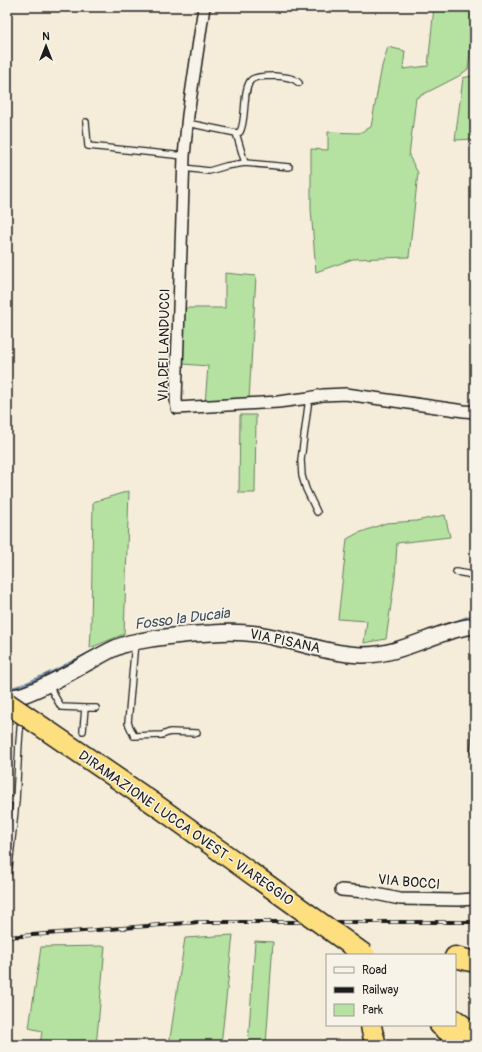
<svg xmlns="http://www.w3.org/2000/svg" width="482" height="1052" viewBox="0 0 482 1052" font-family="Pangolin,sans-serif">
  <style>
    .green { fill: #b5e2a1; stroke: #687f5e }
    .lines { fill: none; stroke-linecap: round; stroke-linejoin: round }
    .stream { stroke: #6c89a3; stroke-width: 2.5 }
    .lane-casing { stroke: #1c1c1c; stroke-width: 8 }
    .street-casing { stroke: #1c1c1c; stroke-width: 14 }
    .secondary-casing { stroke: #1c1c1c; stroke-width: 18 }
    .highway-casing { stroke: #1c1c1c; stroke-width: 23 }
    .lane { stroke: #f7f3e8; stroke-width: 5.5 }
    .street { stroke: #f7f3e8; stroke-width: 11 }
    .secondary { stroke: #f7f3e8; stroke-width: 15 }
    .highway { stroke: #fddf80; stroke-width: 20 }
    .rail-casing { stroke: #1c1c1c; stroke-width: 4 }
    .rail { stroke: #f7f3e8; stroke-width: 2.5; stroke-dasharray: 8; stroke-linecap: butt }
    .highway-bridge-casing { stroke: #1c1c1c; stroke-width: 23; stroke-linecap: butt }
    .highway-bridge { stroke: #fddf80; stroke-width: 20 }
    .labels { text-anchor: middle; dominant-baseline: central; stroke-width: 3; stroke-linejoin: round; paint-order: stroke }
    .street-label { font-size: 14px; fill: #1c1c1c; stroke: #f7f3e8 }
    .water-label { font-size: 15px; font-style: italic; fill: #445260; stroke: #f7f3e8 }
  </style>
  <rect width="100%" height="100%" fill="#f5edda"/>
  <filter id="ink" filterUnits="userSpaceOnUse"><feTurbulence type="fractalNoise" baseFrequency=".025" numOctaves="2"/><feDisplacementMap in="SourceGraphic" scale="8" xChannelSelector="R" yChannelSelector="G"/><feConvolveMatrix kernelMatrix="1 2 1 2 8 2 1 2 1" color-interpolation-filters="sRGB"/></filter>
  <g filter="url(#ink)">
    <!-- green -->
    <g class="green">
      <path d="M434,7h41v7l-7,55 -9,7 -43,22 -7,58 9,17 -9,84 -56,2 -37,13 -5,-63v-60l17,1v-18l31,1 12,-6 11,-61 6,-19 17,4 -2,18 25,-3z"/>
      <path d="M475,75v64l-20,1 8,-62z"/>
      <path d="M225,273l31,3 -7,124 -44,4 3,-38 -25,-2 1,-56h41z"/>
      <path d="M240,415h16l-1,78h-16z"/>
      <path d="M129,491l-5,143 -34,14 1,-17 2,-129z"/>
      <path d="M445,515l5,22 -53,6 -2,34 -9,62 -22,4 3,-22 -29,-2 9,-80 9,-5 30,-11 30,-2z"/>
      <path d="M233,935l-12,110h-52l16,-107z"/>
      <path d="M255,941l18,1 -7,103h-18z"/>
      <path d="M105,946l-7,80 -2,19h-56l2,-14 -13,-3 12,-81z"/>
    </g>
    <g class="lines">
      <!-- stream -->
      <g class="stream">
        <path d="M221,625c18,-1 31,0 49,4"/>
        <path d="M447,625l24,-9"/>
        <path d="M308,638l13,3"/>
        <path d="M360,647h11"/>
        <path d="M7,690l18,-6 27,-12 60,-31"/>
      </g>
      <!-- lane casing -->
      <g class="lane-casing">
        <g id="lane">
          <path d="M86,122l2,24 96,10"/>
          <path d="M187,123l49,10 4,-1c7,-13 2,-42 11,-52 4,-4 19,-4 24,-4 9,1 18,1 24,7"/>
          <path d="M236,133l9,30"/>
          <path d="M184,168l25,3 17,-5 19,-3 44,4"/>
          <path d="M309,398l-8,62 1,16 4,13 11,23"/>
          <path d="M456,572l12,2 7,4"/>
          <path d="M474,625v-47"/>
          <path d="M135,642l-7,81 6,13 28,-1 8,-3 27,1"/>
          <path d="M48,684l13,23 24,1 -2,23"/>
          <path d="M85,708h11"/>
          <path d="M475,737l-1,13h1"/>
          <path d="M7,799l9,2"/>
          <path d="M7,876l2,-9 7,-66 3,-58 2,-26"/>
        </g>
      </g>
      <!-- street casing -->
      <g class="street-casing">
        <g id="street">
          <path d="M204,7l-16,108 -4,41 -8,244 1,8 101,-6 31,-4 14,-3 23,-1 118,17 11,1"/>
          <path d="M341,890l25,2 34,7 58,1 17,-1"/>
        </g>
      </g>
      <!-- secondary casing -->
      <g class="secondary-casing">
        <path id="secondary" d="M7,698c7,-1 14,-2 21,-5 20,-8 40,-19 59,-30 15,-8 30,-18 47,-21 26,-5 52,-8 78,-9 15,-1 30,-1 45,1 35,5 69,20 104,21 41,1 75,-25 114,-29"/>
      </g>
      <!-- highway casing -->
      <g class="highway-casing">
        <g id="highway">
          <path d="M455,957l20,5"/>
          <path d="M455,1020l20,15"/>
          <path d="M371,1025l1,6 4,14"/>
          <path d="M440,1025l25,20"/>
        </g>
      </g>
      <!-- lane -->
      <use href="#lane" class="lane"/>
      <!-- street -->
      <use href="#street" class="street"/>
      <!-- secondary -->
      <use href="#secondary" class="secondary"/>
      <!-- highway -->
      <use href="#highway" class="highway"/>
      <!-- rail casing -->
      <g class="rail-casing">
        <path id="rail" d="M7,937l192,-15h276"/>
      </g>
      <!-- rail -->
      <use href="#rail" class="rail"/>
      <!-- highway-bridge casing -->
      <g class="highway-bridge-casing">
        <path id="highway-bridge" d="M7,703l149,102 209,150"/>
      </g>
      <!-- highway-bridge -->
      <use href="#highway-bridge" class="highway-bridge"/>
    </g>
  </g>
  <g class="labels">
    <!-- street labels -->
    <g class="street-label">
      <text transform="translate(164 345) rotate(-89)">VIA DEI LANDUCCI</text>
      <text transform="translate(285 641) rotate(12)">VIA PISANA</text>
      <text transform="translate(186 828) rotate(35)">DIRAMAZIONE LUCCA OVEST - VIAREGGIO</text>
      <text transform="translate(409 882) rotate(5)">VIA BOCCI</text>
    </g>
    <!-- water labels -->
    <g class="water-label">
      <text transform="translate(182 619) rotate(-7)">Fosso la Ducaia</text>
    </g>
  </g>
  <!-- margin -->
  <rect width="482" height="1052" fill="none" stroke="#f7f3e8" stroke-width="24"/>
  <rect x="12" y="12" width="458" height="1028" fill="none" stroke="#1c1c1c" stroke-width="1.5" filter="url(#ink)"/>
  <!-- legend -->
  <rect x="326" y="954" width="130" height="72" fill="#f7f3e8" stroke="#9f9d96"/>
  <rect x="334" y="967" width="20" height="6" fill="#f7f3e8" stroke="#9f9d96"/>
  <text x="362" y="974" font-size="12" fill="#1c1c1c">Road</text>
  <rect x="334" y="987" width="20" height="6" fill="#1c1c1c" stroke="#9f9d96"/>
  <text x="362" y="994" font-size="12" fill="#1c1c1c">Railway</text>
  <rect x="334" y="1004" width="20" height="12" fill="#b5e2a1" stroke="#9f9d96"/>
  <text x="362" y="1014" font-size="12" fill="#1c1c1c">Park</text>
  <!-- north arrow -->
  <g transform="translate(46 46)" stroke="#f7f3e8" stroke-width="3" paint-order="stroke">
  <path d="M0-3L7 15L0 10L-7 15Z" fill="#1c1c1c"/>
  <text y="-6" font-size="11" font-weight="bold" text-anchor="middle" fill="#1c1c1c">N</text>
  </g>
</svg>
